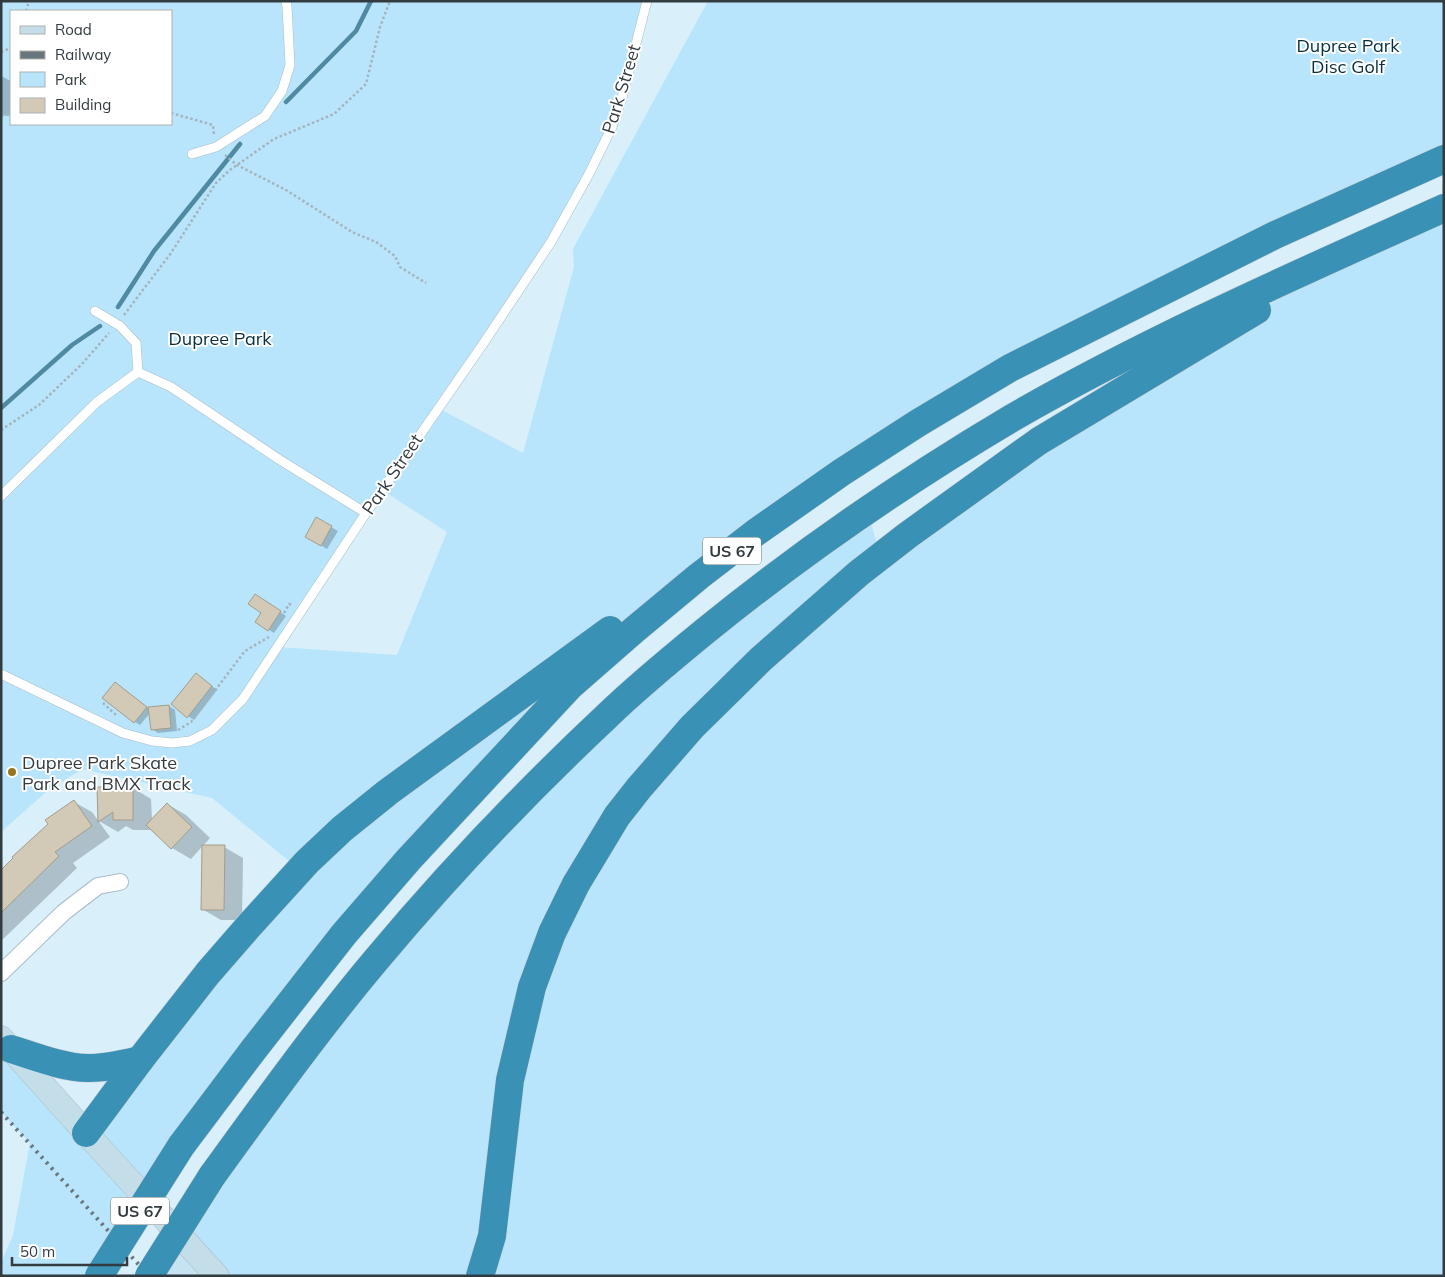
<svg xmlns="http://www.w3.org/2000/svg" width="1445" height="1277" viewBox="0 0 1445 1277" font-family="Mulish,sans-serif">
  <style>
    .built { fill: #c6e3f1 }
    .green { fill: #b8e5fb; fill-rule: evenodd }
    .shadow { fill: #0003 }
    .lines { fill: none; stroke-linecap: round; stroke-linejoin: round }
    .stream { stroke: #4f89a2; stroke-width: 4.5 }
    .building { fill: #d2cab7; stroke: #a49c8a }
    .lane-casing { stroke: #a8bdc7; stroke-width: 10 }
    .street-casing { stroke: #a8bdc7; stroke-width: 18 }
    .secondary-casing { stroke: #a8bdc7; stroke-width: 25 }
    .highway-casing { stroke: #ced0d1; stroke-width: 29 }
    .path { stroke: #a3b4bd; stroke-width: 2.5; stroke-dasharray: 2.5 2.5; stroke-linecap: butt }
    .lane { stroke: #fff; stroke-width: 9 }
    .street { stroke: #fff; stroke-width: 16 }
    .secondary { stroke: #c4dee9; stroke-width: 24 }
    .highway { stroke: #3991b6; stroke-width: 28 }
    .rail { stroke: #69767d; stroke-width: 4; stroke-dasharray: 2.5 5; stroke-linecap: butt }
    .highway-bridge-casing { stroke: #ced0d1; stroke-width: 29; stroke-linecap: butt }
    .highway-bridge { stroke: #3991b6; stroke-width: 28 }
    .poi-dot { fill: #95751d; stroke: #fff; stroke-width: 2 }
    .labels { text-anchor: middle; dominant-baseline: central; stroke-width: 4; stroke-linejoin: round; paint-order: stroke }
    .shield { fill: #fff; stroke: #707679; stroke-width: 1 }
    .shield-label { font-size: 16px; font-weight: bold; fill: #323b3f }
    .park-label { font-size: 18px; fill: #082e3d; stroke: #fff }
    .street-label { font-size: 18px; fill: #323b3f; stroke: #fff }
    .poi-label { font-size: 18px; fill: #323b3f; stroke: #fff; text-anchor: start }
  </style>
  <rect width="100%" height="100%" fill="#d9effa"/>
  <!-- built -->
  <path class="built" d="M176,1230l41,46h-69z"/>
  <!-- green -->
  <g class="green">
    <path d="M1,1h646l-25,97 -71,144 -113,166 85,45 51,-186 -1,-18 135,-248h736v158l-434,209 -311,208 -290,283 -310,417h-98v-13l12,-28 17,-92 -29,-31v-74l84,95 215,-263 -88,-72 -130,-29 -37,24 -44,39zM11,11h160v113h-160zM382,490l65,42 -50,123 -119,-8z"/>
    <path d="M1444,208v1068h-1227l-41,-46 36,-54 308,-374 347,-292 14,47 475,-309z"/>
  </g>
  <!-- shadow -->
  <g class="shadow">
    <path d="M1,76l10,5v34l-3,1 -7,-1z"/>
    <path d="M317,519l21,12 -11,18 -20,-12z"/>
    <path d="M261,599l25,17 -12,17 -6,-4 -5,-16z"/>
    <path d="M202,678l15,12 -23,30 -6,-4z"/>
    <path d="M121,687l27,21 21,-2 6,4 2,21 -19,2 -6,-4 -2,-16 -10,12 -5,-3z"/>
    <path d="M99,788h34l18,11 1,21 15,-16 19,11 24,23 -19,21 -19,-11 -20,-18h-19l-7,-4 -8,6 -19,-11z"/>
    <path d="M74,802l18,10 18,25 -37,26 4,5 -76,73v-71z"/>
    <path d="M224,847l19,11 -1,62h-21l-19,-11z"/>
  </g>
  <g class="lines">
    <!-- stream -->
    <g class="stream">
      <path d="M286,102l70,-71 15,-30"/>
      <path d="M118,307l36,-56 86,-107"/>
      <path d="M1,408l71,-63 28,-19"/>
    </g>
  </g>
  <!-- building -->
  <g class="building">
    <path d="M316,517l16,9 -11,20 -16,-9z"/>
    <path d="M255,594l26,17 -13,20 -13,-9 6,-9 -13,-9z"/>
    <path d="M196,673l16,13 -25,32 -16,-14z"/>
    <path d="M115,682l32,25 -13,16 -32,-25z"/>
    <path d="M169,705l2,23 -20,2 -3,-23z"/>
    <path d="M97,787h36v33h-20v-8l-15,10z"/>
    <path d="M74,800l18,26 -37,26 4,4 -58,57v-43l12,-12 -1,-1 36,-33 -3,-4z"/>
    <path d="M167,803l25,24 -21,22 -25,-24z"/>
    <path d="M202,845h23l-1,65h-23z"/>
  </g>
  <g class="lines">
    <!-- lane casing -->
    <g class="lane-casing">
      <g id="lane">
        <path d="M192,154l24,-7 49,-31 17,-25 8,-26 -3,-59 -1,-5"/>
        <path d="M95,311l25,15 16,17 2,29"/>
        <path d="M1,496l96,-94 41,-30 33,15 109,73 86,53"/>
        <path d="M1,674l122,59 29,8 20,2 18,-2 22,-11 31,-31 123,-186 117,-169 68,-102 38,-68 23,-47 10,-29 25,-97"/>
      </g>
    </g>
    <!-- street casing -->
    <g class="street-casing">
      <path id="street" d="M1,973l63,-61 34,-26 22,-4"/>
    </g>
    <!-- secondary casing -->
    <g class="secondary-casing">
      <path id="secondary" d="M1,1038l85,95 131,143"/>
    </g>
    <!-- highway casing -->
    <g class="highway-casing">
      <g id="highway">
        <path d="M11,1049c22,7 56,20 79,19 17,0 33,-4 50,-8"/>
        <path d="M86,1133l54,-73 68,-87 40,-46 59,-65 35,-33 46,-37 222,-162"/>
        <path d="M181,1146l73,-97 90,-115 65,-75 161,-173 64,-56 65,-54 56,-43 87,-61 76,-49 92,-55 265,-133 169,-76"/>
        <path d="M212,1176c53,-73 106,-147 164,-216 72,-86 150,-168 231,-244 31,-30 64,-57 97,-84 97,-79 200,-150 308,-214 139,-80 286,-144 432,-210"/>
        <path d="M480,1276l12,-40 18,-156 22,-93 20,-54 24,-49 41,-68 22,-28 53,-61 69,-68 98,-86 49,-38 131,-94 218,-131"/>
      </g>
    </g>
    <!-- path -->
    <g class="path">
      <path d="M26,11l3,-10"/>
      <path d="M1,52l10,-4"/>
      <path d="M171,113l42,12 1,9"/>
      <path d="M1,116l10,-4"/>
      <path d="M225,155l12,10 49,25 66,42 24,10 19,14 5,11 26,16"/>
      <path d="M124,315l47,-62 45,-70 14,-13 44,-31 60,-25 32,-30 14,-57 10,-26"/>
      <path d="M1,430l38,-25 43,-41 27,-31"/>
      <path d="M284,613l5,-9 3,1"/>
      <path d="M103,703l13,12"/>
      <path d="M178,730l13,-8 54,-71 24,-14"/>
    </g>
    <!-- lane -->
    <use href="#lane" class="lane"/>
    <!-- street -->
    <use href="#street" class="street"/>
    <!-- secondary -->
    <use href="#secondary" class="secondary"/>
    <!-- highway -->
    <use href="#highway" class="highway"/>
    <!-- rail -->
    <path class="rail" d="M1,1112l148,164"/>
    <!-- highway-bridge casing -->
    <g class="highway-bridge-casing">
      <g id="highway-bridge">
        <path d="M99,1276l82,-130"/>
        <path d="M149,1276l63,-100"/>
      </g>
    </g>
    <!-- highway-bridge -->
    <use href="#highway-bridge" class="highway-bridge"/>
  </g>
  <!-- markers -->
  <circle class="poi-dot" cx="12" cy="772" r="5"/>
  <g class="labels">
    <!-- shield labels -->
    <g class="shield">
      <rect x="703" y="537.5" width="58" height="27" rx="4"/>
      <rect x="111" y="1197.5" width="58" height="27" rx="4"/>
    </g>
    <g class="shield-label">
      <text x="732" y="551">US 67</text>
      <text x="140" y="1211">US 67</text>
    </g>
    <!-- park labels -->
    <g class="park-label">
      <text x="1348" y="45">Dupree Park<tspan x="1348" dy="21">Disc Golf</tspan></text>
      <text x="220" y="338">Dupree Park</text>
    </g>
    <!-- street labels -->
    <g class="street-label">
      <text transform="translate(621 89) rotate(-73)">Park Street</text>
      <text transform="translate(392 474) rotate(-56)">Park Street</text>
    </g>
    <!-- poi labels -->
    <g class="poi-label">
      <text x="22" y="762">Dupree Park Skate<tspan x="22" dy="21">Park and BMX Track</tspan></text>
    </g>
  </g>
  <!-- border -->
  <rect width="1445" height="1277" fill="none" stroke="#323b3f" stroke-width="5"/>
  <!-- legend -->
  <rect x="10" y="10" width="162" height="115" fill="#ffffff" stroke="#adb1b2"/>
  <rect x="20" y="26" width="25" height="8" fill="#c4dee9" stroke="#adb1b2"/>
  <text x="55" y="35" font-size="15" fill="#323b3f">Road</text>
  <rect x="20" y="51" width="25" height="8" fill="#69767d" stroke="#adb1b2"/>
  <text x="55" y="60" font-size="15" fill="#323b3f">Railway</text>
  <rect x="20" y="72" width="25" height="15" fill="#b8e5fb" stroke="#adb1b2"/>
  <text x="55" y="85" font-size="15" fill="#323b3f">Park</text>
  <rect x="20" y="98" width="25" height="15" fill="#d2cab7" stroke="#adb1b2"/>
  <text x="55" y="110" font-size="15" fill="#323b3f">Building</text>
  <!-- scale -->
  <path d="M12 1257v8h115v-8" fill="none" stroke="#323b3f" stroke-width="2.5"/>
  <text x="20" y="1257" font-size="15" fill="#323b3f" stroke="#ffffff" stroke-width="4" paint-order="stroke">50 m</text>
</svg>
